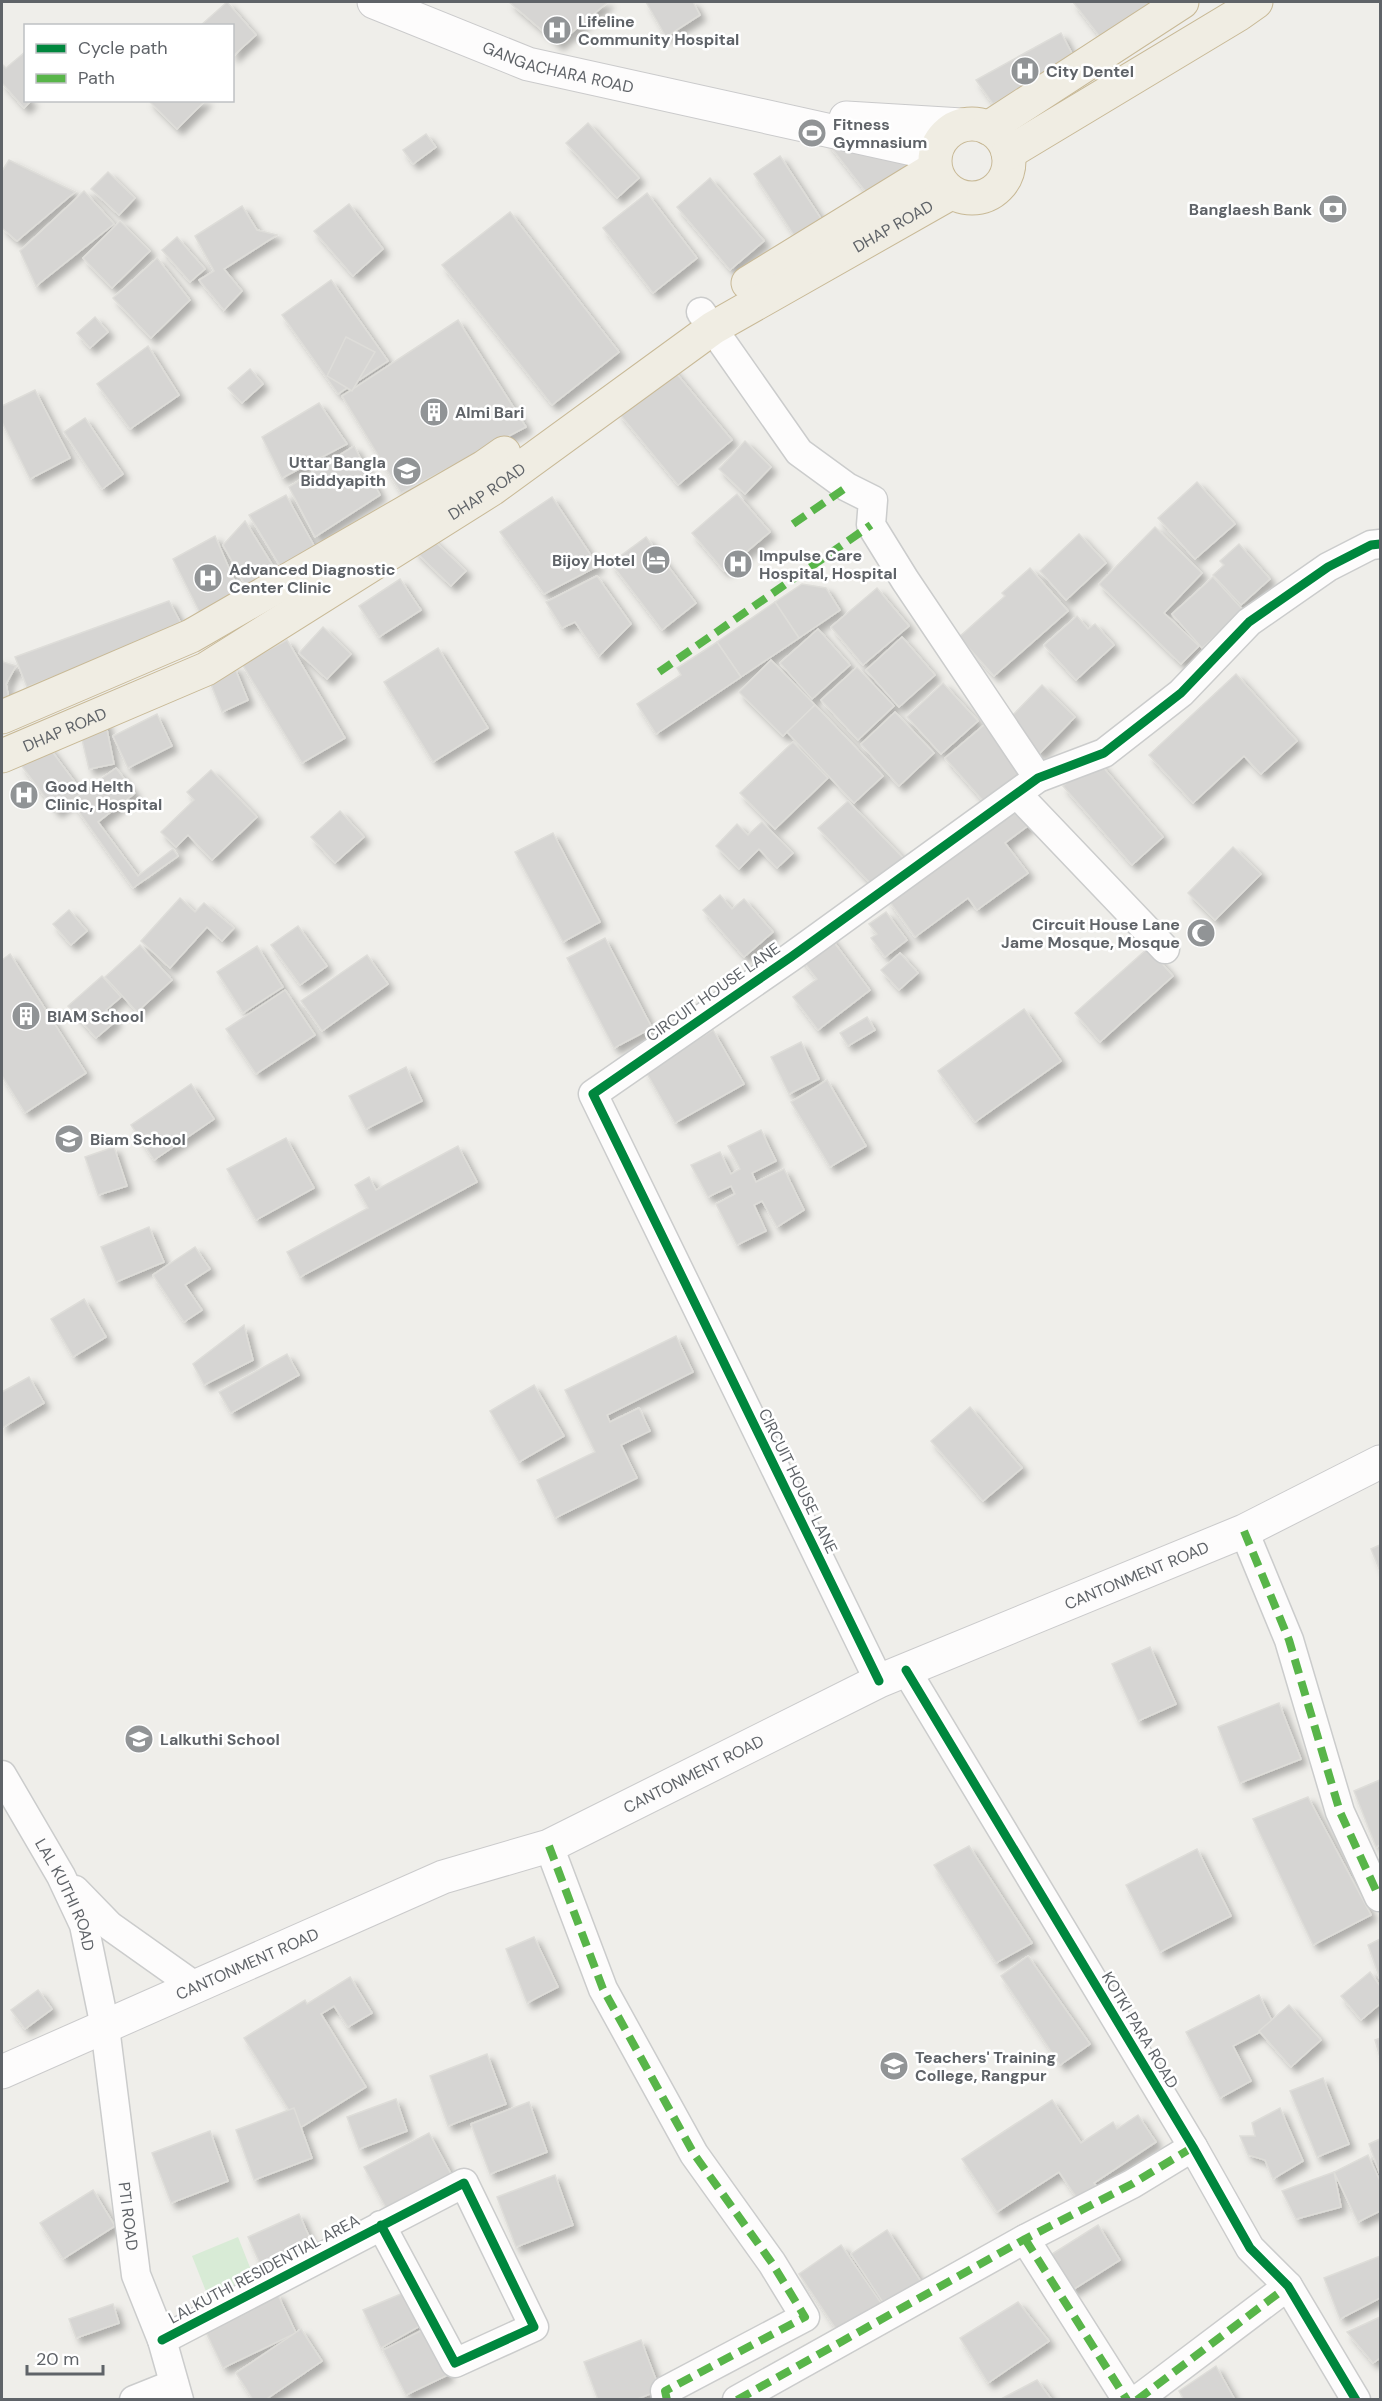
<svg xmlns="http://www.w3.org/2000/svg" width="1382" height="2401" viewBox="0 0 1382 2401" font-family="'DM Sans',sans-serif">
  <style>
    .green { fill: #d8ebd6 }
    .building { fill: #d6d5d3; stroke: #deddd9; stroke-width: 1.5; filter: url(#shadow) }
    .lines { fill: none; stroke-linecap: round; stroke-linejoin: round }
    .street-casing { stroke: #cbcccc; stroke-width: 31 }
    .secondary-casing { stroke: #cacacb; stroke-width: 35 }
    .highway-casing { stroke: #c8b996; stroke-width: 35 }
    .street { stroke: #fdfcfc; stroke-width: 28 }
    .secondary { stroke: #fdfcfc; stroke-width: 33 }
    .highway { stroke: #f0ede3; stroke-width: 33 }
    .quiet { stroke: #58b549; stroke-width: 8; stroke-dasharray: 15 8; stroke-linecap: butt }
    .cycleway-casing { stroke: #fff; stroke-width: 13 }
    .cycleway { stroke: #00873e; stroke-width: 9 }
    .labels { text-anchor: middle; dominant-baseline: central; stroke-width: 5; stroke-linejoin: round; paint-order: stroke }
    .poi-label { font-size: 16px; font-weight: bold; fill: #5f6368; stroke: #fff; text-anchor: start }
    .street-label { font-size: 16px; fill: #5f6368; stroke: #fff }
  </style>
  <defs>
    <filter id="shadow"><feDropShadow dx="5.5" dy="5.5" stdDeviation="3" flood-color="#0004"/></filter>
  </defs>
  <rect width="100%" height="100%" fill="#efeeea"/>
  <!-- green -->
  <path class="green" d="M238,2237l17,43 -46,19 -17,-43z"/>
  <!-- building -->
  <g class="building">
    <path d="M227,2l29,33 -24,22v-31h-32z"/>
    <path d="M509,2h99l-50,42z"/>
    <path d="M646,2h47l7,13 -34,22z"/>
    <path d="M1073,2h78l-51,35z"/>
    <path d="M1061,33l15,28 -83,43 -17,-24z"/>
    <path d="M26,51v49h6l-8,8 -22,-25v-19l4,4z"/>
    <path d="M148,100h58l-29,29z"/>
    <path d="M588,123l51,55 -22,20 -51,-55z"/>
    <path d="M426,134l10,13 -23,17 -10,-14z"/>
    <path d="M826,141l83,4 4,27 -44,24z"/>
    <path d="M780,156l42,64 -27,17 -41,-63z"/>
    <path d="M9,160l66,32 -58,49 -15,-13v-57z"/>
    <path d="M108,172l27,26 -16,17 -28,-26z"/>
    <path d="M710,178l54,63 -34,29 -53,-63z"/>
    <path d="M84,191l30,33 -78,62 -16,-35z"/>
    <path d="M647,193l50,65 -44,35 -50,-65z"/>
    <path d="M349,204l34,45 -30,27 -39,-45z"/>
    <path d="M242,206l15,24 20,5 -53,34 18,22 -18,19 -25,-30 15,-9 -19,-35z"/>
    <path d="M510,212l109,140 -67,53 -110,-140z"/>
    <path d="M120,221l30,30 -38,37 -29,-30z"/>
    <path d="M177,237l28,32 -15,13 -28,-32z"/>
    <path d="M157,258l33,42 -39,38 -38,-40z"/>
    <path d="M331,280l57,81 -50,33 -56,-79z"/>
    <path d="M95,317l13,15 -18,16 -13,-15z"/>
    <path d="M458,320l68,107 -125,66 -59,-97z"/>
    <path d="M346,337l29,15 -23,39 -25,-15z"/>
    <path d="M148,346l31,49 -49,34 -33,-45z"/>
    <path d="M671,367l61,73 -54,45 -60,-73z"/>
    <path d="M250,369l13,15 -21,19 -14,-15z"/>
    <path d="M35,390l35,68 -40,21 -28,-57v-16z"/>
    <path d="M319,403l28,41 -65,34 -20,-41z"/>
    <path d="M85,418l38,56 -21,15 -38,-57z"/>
    <path d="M745,441l26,26 -26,27 -26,-25z"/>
    <path d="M354,446l26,49 -65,42 -26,-50z"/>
    <path d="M1197,482l38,42 -40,35 -37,-41z"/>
    <path d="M737,494l33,38 -46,39 -32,-38z"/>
    <path d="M286,495l31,56 -34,20 -34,-56z"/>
    <path d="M552,497l46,69 -54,28 -44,-62z"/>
    <path d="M245,521l30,48 -28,19 -24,-43z"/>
    <path d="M1155,527l47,46 -38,40 35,33 -18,18 -82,-80z"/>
    <path d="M1079,534l27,29 -40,37 -26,-29z"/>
    <path d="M428,535l38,36 -15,15 -37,-36z"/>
    <path d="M215,536l27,62 -42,15 -27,-54z"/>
    <path d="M646,537l50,66 -34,27 -51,-67z"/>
    <path d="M1239,544l31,35 -29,26 -28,-30 11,-10 -4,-4z"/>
    <path d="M1030,568l38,43 -74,65 -35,-39 46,-41 -3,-3z"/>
    <path d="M597,576l34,48 -32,32 -24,-34 -13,6 -16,-26z"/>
    <path d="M1213,577l30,33 -41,38 -30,-34z"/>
    <path d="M400,579l21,31 -42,27 -20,-31z"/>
    <path d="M802,584l24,4 14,22 -41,28 -24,-36z"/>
    <path d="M877,588l32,38 -46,39 -32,-38z"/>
    <path d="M169,601l14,26 -156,60 -12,-30z"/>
    <path d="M775,602l24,36 -58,39 -24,-35z"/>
    <path d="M1077,616l11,13 7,-5 19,21 -38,35 -32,-35z"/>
    <path d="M323,627l28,27 -24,25 -28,-26z"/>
    <path d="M818,629l32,36 -38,34 -32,-36z"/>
    <path d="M902,637l33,38 -36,32 -33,-37z"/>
    <path d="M287,640l58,98 -43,25 -60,-99z"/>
    <path d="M717,642l24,35 -85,57 -19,-30 44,-29 -4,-7z"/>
    <path d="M438,648l50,80 -55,34 -49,-80z"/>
    <path d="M2,658l1,4 13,4 -10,18 3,16 -7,1z"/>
    <path d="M771,660l44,45 -32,31 -44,-44z"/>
    <path d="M234,666l14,34 -26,12 -14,-35z"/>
    <path d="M857,667l37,39 -36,34 -37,-40z"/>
    <path d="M1236,674l61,67 -36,33 -17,-18 -51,47 -44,-48z"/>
    <path d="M943,683l35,38 -37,33 -34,-37z"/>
    <path d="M1042,685l33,32 -36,37 -33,-32z"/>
    <path d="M815,705l68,71 -29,27 -67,-71z"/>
    <path d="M895,712l39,41 -35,33 -38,-42z"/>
    <path d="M157,714l15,32 -44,22 -15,-32z"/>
    <path d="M105,720l9,44 -25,5 -10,-42z"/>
    <path d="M984,725l39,45 -38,33 -40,-45z"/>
    <path d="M793,742l35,36 -53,51 -35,-36z"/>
    <path d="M48,746l35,47 -27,19 -35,-47z"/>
    <path d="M1095,758l68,79 -31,28 -69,-79z"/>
    <path d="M116,768l19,25 -37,29 40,54 35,-27 5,7 -45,32 -62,-87z"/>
    <path d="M211,770l46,47 -45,43 -24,-25 -12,12 -15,-15 33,-32 -7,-8z"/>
    <path d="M1014,779l27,37 -36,27 23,30 -51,37 -9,-12 -53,39 -28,-39z"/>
    <path d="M848,801l59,61 -35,23 -54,-57z"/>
    <path d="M340,811l24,26 -29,26 -24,-26z"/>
    <path d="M762,822l31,31 -16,15 -18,-19 -20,20 -23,-23 21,-22 11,11z"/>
    <path d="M553,833l47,89 -37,20 -48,-90z"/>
    <path d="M1233,847l28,27 -46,46 -27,-27z"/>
    <path d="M720,895l12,14 12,-10 29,33 -29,25 -41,-47z"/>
    <path d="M180,898l15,14 9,-9 30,25 -12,13 -15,-14 -37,41 -29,-27z"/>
    <path d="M69,910l18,21 -16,14 -18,-21z"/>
    <path d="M886,912l21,28 -22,17 -14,-19 6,-4 -8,-10z"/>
    <path d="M821,925l49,65 -52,40 -25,-33 24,-18 -25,-32z"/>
    <path d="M298,926l29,40 -27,19 -29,-40z"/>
    <path d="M605,938l47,90 -38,20 -47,-90z"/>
    <path d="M140,945l32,35 -35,32 -32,-35z"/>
    <path d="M257,946l26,41 -40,26 -26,-41z"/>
    <path d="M1148,948l25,28 -73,66 -25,-29z"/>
    <path d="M900,953l18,20 -19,17 -18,-20z"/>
    <path d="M10,954l76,119 -61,40 -23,-37v-116z"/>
    <path d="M367,955l21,29 -66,47 -21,-30z"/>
    <path d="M102,976l19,21 -15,13 10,11 -20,17 -28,-32z"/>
    <path d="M285,990l30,45 -59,39 -30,-45z"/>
    <path d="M1024,1009l37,52 -86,61 -37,-51z"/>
    <path d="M867,1017l8,13 -27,16 -8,-13z"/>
    <path d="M713,1030l31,54 -69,39 -30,-53z"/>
    <path d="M801,1042l18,37 -30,15 -18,-37z"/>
    <path d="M406,1067l16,34 -56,28 -17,-33z"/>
    <path d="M827,1080l39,66 -36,21 -39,-65z"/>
    <path d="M191,1084l23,35 -60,41 -23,-35z"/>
    <path d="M761,1130l15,31 -24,12 4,9 28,-13 20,41 -27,17 -15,-26 -8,4 12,26 -29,14 -21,-41 19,-10 -4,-8 -23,11 -17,-32 29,-13 11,22 9,-5 -12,-23z"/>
    <path d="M286,1138l28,50 -58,32 -29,-51z"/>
    <path d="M458,1146l19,36 -177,95 -13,-25 81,-44 -13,-23 14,-8 7,13z"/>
    <path d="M114,1147l13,39 -29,9 -13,-38z"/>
    <path d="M149,1227l15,35 -48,20 -15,-35z"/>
    <path d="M195,1247l15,22 -25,16 17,25 -18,12 -31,-47z"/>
    <path d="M84,1299l22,38 -33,20 -22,-38z"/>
    <path d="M244,1325l9,35 -49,25 -11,-21z"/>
    <path d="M676,1336l17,36 -86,43 3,7 29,-14 11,23 -29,14 16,33 -82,40 -18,-38 58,-28 -30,-62z"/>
    <path d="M287,1354l12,21 -68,38 -12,-21z"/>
    <path d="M29,1377l15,26 -42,25v-36z"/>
    <path d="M534,1385l30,51 -45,26 -29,-51z"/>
    <path d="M970,1407l52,61 -39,33 -52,-60z"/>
    <path d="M1380,1545v26l-9,-22z"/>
    <path d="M1150,1647l26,57 -38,17 -26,-57z"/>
    <path d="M1279,1703l22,56 -61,24 -22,-56z"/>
    <path d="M1380,1780v65l-4,2 -22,-56z"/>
    <path d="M1308,1797l63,118 -58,30 -60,-126z"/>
    <path d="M969,1846l63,97 -36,20 -62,-98z"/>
    <path d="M1197,1849l34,67 -71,36 -34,-67z"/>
    <path d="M534,1937l24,50 -31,16 -21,-54z"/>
    <path d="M1380,1939v40l-12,-34z"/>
    <path d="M1028,1956l62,88 -30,21 -59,-89z"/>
    <path d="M1370,1972l10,14v18l-19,16 -20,-24z"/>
    <path d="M350,1977l22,36 -24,14 -14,-21 -13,8 45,73 -66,41 -56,-90 61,-38 2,4z"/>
    <path d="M38,1990l14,19 -27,20 -14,-19z"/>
    <path d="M1259,1995l15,30 -41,21 18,35 -31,17 -34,-66z"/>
    <path d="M1289,2005l32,35 -30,27 -32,-36z"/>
    <path d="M1380,2038v19l-5,-17z"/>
    <path d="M487,2054l19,50 -58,22 -18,-50z"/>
    <path d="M1323,2078l26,66 -32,13 -27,-66z"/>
    <path d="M396,2099l11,32 -48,18 -12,-32z"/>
    <path d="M1052,2100l29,43 32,-21 4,7 21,-14 18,27 -62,41 4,5 -19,13 -20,-29 -62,40 -35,-53z"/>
    <path d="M529,2102l18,50 -57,22 -19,-50z"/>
    <path d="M294,2108l18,50 -58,22 -18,-50z"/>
    <path d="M1280,2108l23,53 -30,18 -8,-19 -17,-5 -8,-19h15l-3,-13z"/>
    <path d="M210,2131l18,50 -57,22 -19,-50z"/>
    <path d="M429,2133l22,41 -65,34 -22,-41z"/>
    <path d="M1380,2139v35l-11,-30z"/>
    <path d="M1368,2155l12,26v30l-22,11 -24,-50z"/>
    <path d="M1334,2172l7,35 -45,12 -14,-28z"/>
    <path d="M555,2175l18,50 -57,22 -19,-50z"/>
    <path d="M93,2190l22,36 -52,33 -23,-36z"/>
    <path d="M299,2214l18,40 -51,23 -18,-40z"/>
    <path d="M1098,2225l22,35 -49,31 -19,-37z"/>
    <path d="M887,2230l35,53 -36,24 -35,-53z"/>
    <path d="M841,2245l40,58 -43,29 -39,-58z"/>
    <path d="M1380,2256v42l-40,21 -16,-41z"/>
    <path d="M408,2291l19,31 -46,26 -18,-38z"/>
    <path d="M277,2293l19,40 -73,35 -19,-40z"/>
    <path d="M1018,2302l31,39 -61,42 -28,-45z"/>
    <path d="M113,2304l6,19 -43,15 -7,-19z"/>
    <path d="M1380,2317v41l-7,5 -26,-31z"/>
    <path d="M428,2327l20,48 -42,20 -23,-45z"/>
    <path d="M301,2329l21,32 -57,39h-12l-17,-27z"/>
    <path d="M641,2340l19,50 -25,10h-37l-14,-38z"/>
    <path d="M1216,2366l19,34h-51l-5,-9z"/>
    <path d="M1037,2380l15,20h-51v-1z"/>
  </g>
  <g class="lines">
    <!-- street casing -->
    <g class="street-casing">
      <g id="street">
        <path d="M701,312l98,140 48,35 26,13 -2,25 34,55 133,198"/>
        <path d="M1017,794l148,155"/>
        <path d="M1244,1531l45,109 51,172 39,85"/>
        <path d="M906,1670l287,477 57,101 38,38 68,114"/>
        <path d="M879,1681l-286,-587 198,-137 247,-179 66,-25 77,-60 68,-71 79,-55 43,-22 9,-1"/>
        <path id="s1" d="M2,1775l59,101 23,49 21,102 31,248 26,65 17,60"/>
        <path d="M549,1846l54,143 91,165 78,109 33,54 -140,74 2,9"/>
        <path d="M75,1890l35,36 86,61"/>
        <path d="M1025,2239l102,161"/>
        <path d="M162,2340l302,-157 70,144 -79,36 -74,-138"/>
        <path d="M134,2400l40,-16"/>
        <path d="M737,2400l288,-161 107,-55 61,-37"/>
        <path d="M1137,2400l151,-114"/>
      </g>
    </g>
    <!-- secondary casing -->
    <g class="secondary-casing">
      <g id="secondary">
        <path id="s2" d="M374,2l154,62 407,90"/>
        <path d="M846,118l116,7"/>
        <path id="s3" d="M2,2072l441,-195 106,-31 330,-165 365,-150 136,-69"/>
      </g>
    </g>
    <!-- highway casing -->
    <g class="highway-casing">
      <g id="highway">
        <circle cx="972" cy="161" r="37"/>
        <path d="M988,128l194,-126"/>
        <path d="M1008,153l231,-139 17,-12"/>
        <path d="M748,283l187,-115"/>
        <path d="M2,717l189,-81 293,-169 20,-14"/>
        <path id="s4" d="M2,756l204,-87 286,-180 221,-161 238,-135"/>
      </g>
    </g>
    <!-- street -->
    <use href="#street" class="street"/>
    <!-- secondary -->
    <use href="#secondary" class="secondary"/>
    <!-- highway -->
    <use href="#highway" class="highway"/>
    <!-- quiet -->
    <g class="quiet">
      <path d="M793,524l54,-37"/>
      <path d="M659,672l212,-147"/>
      <path d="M1244,1531l45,109 51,172 39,85"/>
      <path d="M549,1846l54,143 91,165 78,109 33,54 -140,74 2,9"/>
      <path d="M1025,2239l102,161"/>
      <path d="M737,2400l288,-161 107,-55 61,-37"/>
      <path d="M1137,2400l151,-114"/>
    </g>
    <!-- cycleway casing -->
    <g class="cycleway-casing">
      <g id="cycleway">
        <path d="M906,1670l287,477 57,101 38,38 68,114"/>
        <path d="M879,1681l-286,-587 198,-137 247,-179 66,-25 77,-60 68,-71 79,-55 43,-22 9,-1"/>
        <path d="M162,2340l302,-157 70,144 -79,36 -74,-138"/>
      </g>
    </g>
    <!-- cycleway -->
    <use href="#cycleway" class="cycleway"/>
  </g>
  <!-- icons -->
  <defs>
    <g id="hospital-disc" transform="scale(1.5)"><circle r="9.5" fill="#919496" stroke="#fff"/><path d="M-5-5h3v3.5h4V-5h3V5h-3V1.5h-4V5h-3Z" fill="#fff"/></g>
    <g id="stadium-disc" transform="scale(1.5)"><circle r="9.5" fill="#919496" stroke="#fff"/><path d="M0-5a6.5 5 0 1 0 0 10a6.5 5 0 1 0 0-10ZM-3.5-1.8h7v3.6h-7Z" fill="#fff"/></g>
    <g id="bank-disc" transform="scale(1.5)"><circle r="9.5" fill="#919496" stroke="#fff"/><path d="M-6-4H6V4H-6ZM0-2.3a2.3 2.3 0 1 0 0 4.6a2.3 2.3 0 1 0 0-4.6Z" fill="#fff"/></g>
    <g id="building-disc" transform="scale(1.5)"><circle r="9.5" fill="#919496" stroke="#fff"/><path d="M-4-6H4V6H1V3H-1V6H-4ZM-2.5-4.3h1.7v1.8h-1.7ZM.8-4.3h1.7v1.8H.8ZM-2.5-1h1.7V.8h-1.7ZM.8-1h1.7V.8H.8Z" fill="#fff"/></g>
    <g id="school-disc" transform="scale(1.5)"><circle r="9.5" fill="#919496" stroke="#fff"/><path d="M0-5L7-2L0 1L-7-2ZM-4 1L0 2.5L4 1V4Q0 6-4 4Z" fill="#fff"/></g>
    <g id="hotel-disc" transform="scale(1.5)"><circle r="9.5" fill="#919496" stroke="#fff"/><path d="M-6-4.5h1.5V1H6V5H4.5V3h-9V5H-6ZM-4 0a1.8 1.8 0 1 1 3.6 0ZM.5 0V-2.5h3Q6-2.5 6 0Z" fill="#fff"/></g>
    <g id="mosque-disc" transform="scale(1.5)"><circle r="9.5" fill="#919496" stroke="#fff"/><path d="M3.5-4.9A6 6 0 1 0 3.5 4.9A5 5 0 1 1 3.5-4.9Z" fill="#fff"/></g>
    <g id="university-disc" transform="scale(1.5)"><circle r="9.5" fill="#919496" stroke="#fff"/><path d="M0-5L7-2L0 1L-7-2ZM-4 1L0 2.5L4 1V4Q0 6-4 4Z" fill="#fff"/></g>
  </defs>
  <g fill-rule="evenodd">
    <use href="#hospital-disc" x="557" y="30"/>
    <use href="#hospital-disc" x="1025" y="71"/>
    <use href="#stadium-disc" x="812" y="133"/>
    <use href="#bank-disc" x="1333" y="209"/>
    <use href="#building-disc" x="434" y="412"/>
    <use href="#school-disc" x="407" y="471"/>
    <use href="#hotel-disc" x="656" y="560"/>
    <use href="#hospital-disc" x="738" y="564"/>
    <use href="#hospital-disc" x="208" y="578"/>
    <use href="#hospital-disc" x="24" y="795"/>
    <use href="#mosque-disc" x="1201" y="933"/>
    <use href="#building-disc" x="26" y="1016"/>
    <use href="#school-disc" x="69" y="1139"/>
    <use href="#school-disc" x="139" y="1739"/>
    <use href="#university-disc" x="894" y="2066"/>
  </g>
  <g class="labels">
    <!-- poi labels -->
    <g class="poi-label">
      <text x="578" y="21">Lifeline<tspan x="578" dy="18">Community Hospital</tspan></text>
      <text x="1046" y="71">City Dentel</text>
      <text x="833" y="124">Fitness<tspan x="833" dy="18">Gymnasium</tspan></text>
      <text x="1312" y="209" text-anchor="end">Banglaesh Bank</text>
      <text x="455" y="412">Almi Bari</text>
      <text x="386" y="462" text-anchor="end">Uttar Bangla<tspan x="386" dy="18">Biddyapith</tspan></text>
      <text x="759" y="555">Impulse Care<tspan x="759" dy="18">Hospital, Hospital</tspan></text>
      <text x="635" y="560" text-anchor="end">Bijoy Hotel</text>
      <text x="229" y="569">Advanced Diagnostic<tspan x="229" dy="18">Center Clinic</tspan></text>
      <text x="45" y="786">Good Helth<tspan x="45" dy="18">Clinic, Hospital</tspan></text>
      <text x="1180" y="924" text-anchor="end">Circuit House Lane<tspan x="1180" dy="18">Jame Mosque, Mosque</tspan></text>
      <text x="47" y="1016">BIAM School</text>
      <text x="90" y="1139">Biam School</text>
      <text x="160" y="1739">Lalkuthi School</text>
      <text x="915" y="2057">Teachers' Training<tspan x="915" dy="18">College, Rangpur</tspan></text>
    </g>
    <!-- street labels -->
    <g class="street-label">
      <text stroke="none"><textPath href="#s2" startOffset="196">GANGACHARA ROAD</textPath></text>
      <text stroke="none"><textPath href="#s4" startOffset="1040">DHAP ROAD</textPath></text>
      <text stroke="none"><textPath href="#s4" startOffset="554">DHAP ROAD</textPath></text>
      <text stroke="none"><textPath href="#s4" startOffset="68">DHAP ROAD</textPath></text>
      <text transform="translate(713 992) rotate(-35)">CIRCUIT HOUSE LANE</text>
      <text transform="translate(798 1481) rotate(64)">CIRCUIT HOUSE LANE</text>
      <text stroke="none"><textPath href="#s3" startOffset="1240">CANTONMENT ROAD</textPath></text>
      <text stroke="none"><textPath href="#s3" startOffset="754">CANTONMENT ROAD</textPath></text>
      <text stroke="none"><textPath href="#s1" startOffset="136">LAL KUTHI ROAD</textPath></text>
      <text stroke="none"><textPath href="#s3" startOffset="268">CANTONMENT ROAD</textPath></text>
      <text transform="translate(1140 2030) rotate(59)">KOTKI PARA ROAD</text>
      <text stroke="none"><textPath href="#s1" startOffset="466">PTI ROAD</textPath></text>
      <text transform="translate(264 2269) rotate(-28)">LALKUTHI RESIDENTIAL AREA</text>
    </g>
  </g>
  <!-- border -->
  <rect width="1382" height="2401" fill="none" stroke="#5f6368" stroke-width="6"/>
  <!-- legend -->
  <rect x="24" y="24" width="210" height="78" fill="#ffffff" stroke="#bfc1c3" stroke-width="1.5"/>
  <rect x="36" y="44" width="30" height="9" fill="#00873e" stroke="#bfc1c3" stroke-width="1.5"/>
  <text x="78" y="54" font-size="18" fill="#5f6368">Cycle path</text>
  <rect x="36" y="74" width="30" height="9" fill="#58b549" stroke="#bfc1c3" stroke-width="1.5"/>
  <text x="78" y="84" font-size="18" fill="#5f6368">Path</text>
  <!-- scale -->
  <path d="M27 2365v9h76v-9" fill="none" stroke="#5f6368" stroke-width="3"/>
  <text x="36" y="2365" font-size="18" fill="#5f6368" stroke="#ffffff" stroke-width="4.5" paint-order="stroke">20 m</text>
</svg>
